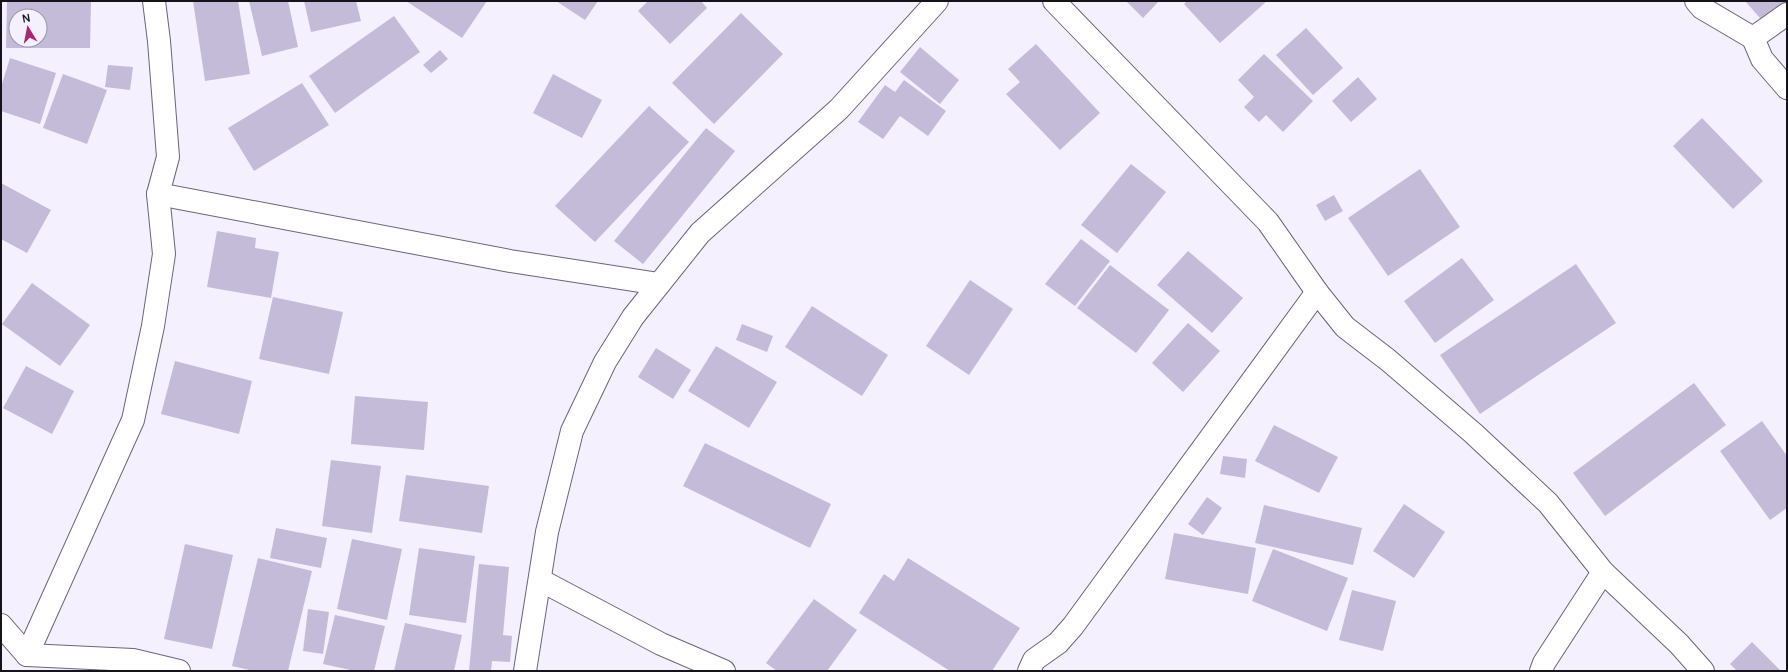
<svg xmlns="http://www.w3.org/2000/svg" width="1788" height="672" viewBox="0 0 1788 672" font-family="Manrope,sans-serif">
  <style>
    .building { fill: #c4bbd9; fill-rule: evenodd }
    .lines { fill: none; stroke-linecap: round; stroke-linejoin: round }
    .minor-casing { stroke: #6b6579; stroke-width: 24 }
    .minor { stroke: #fff; stroke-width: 22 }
  </style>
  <rect width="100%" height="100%" fill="#f4f0fe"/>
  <!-- building -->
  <g class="building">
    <path d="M7,1h84l-1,47h-84zM16,16h24v24h-24z"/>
    <path d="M193,1h45l12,73 -45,7z"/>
    <path d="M249,1h39l10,46 -36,9z"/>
    <path d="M304,1h52l5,20 -50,11z"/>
    <path d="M406,1h81l-25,37z"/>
    <path d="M556,1h42l-13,19z"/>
    <path d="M648,1h53l6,7 -37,36 -32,-33z"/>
    <path d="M1126,1h33l-16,17z"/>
    <path d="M1187,1h80l-47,42 -36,-39z"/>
    <path d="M1745,1h42v7l-20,18z"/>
    <path d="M741,13l42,41 -69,70 -42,-41z"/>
    <path d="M394,16l26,36 -85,61 -26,-37z"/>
    <path d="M1306,28l37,40 -30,27 -37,-40z"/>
    <path d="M1036,44l64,69 -40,37 -54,-56 14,-12 -12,-13z"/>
    <path d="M920,47l39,33 -19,24 -40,-32z"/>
    <path d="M440,50l8,9 -17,14 -8,-8z"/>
    <path d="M1264,54l49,47 -30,31 -17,-17 -7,7 -15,-15 10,-10 -16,-17z"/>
    <path d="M10,58l46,15 -16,51 -39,-13v-24z"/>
    <path d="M108,65l25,2 -3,23 -25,-3z"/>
    <path d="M63,74l44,16 -20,54 -44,-16z"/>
    <path d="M553,74l49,26 -20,38 -49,-25z"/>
    <path d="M1358,77l19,22 -26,23 -19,-21z"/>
    <path d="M904,80l42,31 -18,25 -28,-20 -17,23 -25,-17 27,-37 10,7z"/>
    <path d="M302,83l27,42 -75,46 -26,-43z"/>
    <path d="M649,106l40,36 -94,100 -40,-36z"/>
    <path d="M1702,118l61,63 -30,28 -60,-63z"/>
    <path d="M706,128l29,23 -92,113 -29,-23z"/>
    <path d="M1131,164l35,28 -49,61 -36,-28z"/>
    <path d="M1420,169l40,58 -72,49 -40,-58z"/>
    <path d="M1,183l50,27 -24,43 -26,-14z"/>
    <path d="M1334,195l9,16 -18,10 -9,-16z"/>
    <path d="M217,231l39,7 -1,10 24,4 -8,46 -64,-11z"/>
    <path d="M1081,239l29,22 -35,45 -30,-22z"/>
    <path d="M1188,251l55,47 -31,35 -55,-48z"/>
    <path d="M1462,258l32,42 -59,43 -31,-42z"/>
    <path d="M1576,264l40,59 -136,91 -40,-59z"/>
    <path d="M1110,265l59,45 -33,43 -59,-45z"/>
    <path d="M970,280l43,29 -44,66 -43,-29z"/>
    <path d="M32,283l58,42 -30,41 -58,-42z"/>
    <path d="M273,297l70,15 -14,62 -70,-15z"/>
    <path d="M812,306l76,49 -26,41 -77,-49z"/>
    <path d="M1188,323l32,28 -37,41 -31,-29z"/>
    <path d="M742,324l31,12 -6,16 -31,-12z"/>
    <path d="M716,346l61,36 -28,46 -61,-37z"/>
    <path d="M656,348l35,22 -18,29 -35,-22z"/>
    <path d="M175,361l77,20 -13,53 -78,-20z"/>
    <path d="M26,366l48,25 -22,43 -49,-26z"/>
    <path d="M1694,383l32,42 -121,91 -32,-43z"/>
    <path d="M355,396l73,6 -4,48 -73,-6z"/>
    <path d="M1762,421l25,35v52l-17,12 -50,-69z"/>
    <path d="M1274,425l64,32 -19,36 -64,-32z"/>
    <path d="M705,443l126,61 -21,44 -127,-62z"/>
    <path d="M1223,456l24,3 -2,19 -25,-4z"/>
    <path d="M331,460l50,6 -9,67 -50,-7z"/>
    <path d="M406,475l83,11 -7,47 -83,-12z"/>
    <path d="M1207,497l15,11 -19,27 -15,-11z"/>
    <path d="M1404,504l41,28 -31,46 -41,-27z"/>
    <path d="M1264,505l98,23 -9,37 -98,-22z"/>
    <path d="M276,528l51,10 -6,30 -51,-10z"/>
    <path d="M1174,533l82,15 -8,46 -83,-15z"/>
    <path d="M352,539l50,10 -15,71 -50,-11z"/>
    <path d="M185,544l48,11 -21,94 -48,-10z"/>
    <path d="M419,548l56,8 -9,67 -57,-8z"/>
    <path d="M1273,549l75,29 -21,53 -75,-30z"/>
    <path d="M258,558l54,13 -24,100h-34l-22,-5z"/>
    <path d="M908,558l112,70 -28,43h-42l-91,-58 25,-39 10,7z"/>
    <path d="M479,564l30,3 -6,68 9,1 -2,26 -18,-1 -1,10h-22z"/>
    <path d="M1352,590l44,11 -13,50 -44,-11z"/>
    <path d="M814,599l43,31 -30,41h-50l-11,-8z"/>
    <path d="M308,609l21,3 -6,42 -20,-3z"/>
    <path d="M335,615l50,11 -11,45h-19l-32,-7z"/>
    <path d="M405,623l57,12 -8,36h-60z"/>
    <path d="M1752,642l29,29h-44l-7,-7z"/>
  </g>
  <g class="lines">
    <!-- minor casing -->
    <g class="minor-casing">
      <g id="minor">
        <path d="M1054,1l214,221 49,70 28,35 43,33 85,73 75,70 55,69 76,72 24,27"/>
        <path d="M1696,1l6,7 51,30"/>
        <path d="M1787,14l-34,24 9,21 25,29"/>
        <path d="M158,194l352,67 149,23"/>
        <path d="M540,580l121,64 63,27"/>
        <path d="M1,625l26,30 106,5 46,11"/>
        <path d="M27,655l106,-235 20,-94 11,-72 -6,-60 10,-37 -9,-116 -5,-40"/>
        <path d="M525,671l22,-139 25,-101 33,-69 28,-45 67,-84 139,-124 98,-108"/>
        <path d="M1029,671l5,-11 24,-17 15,-17 244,-334"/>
        <path d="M1541,671l3,-8 59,-91"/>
      </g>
    </g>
    <!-- minor -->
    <use href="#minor" class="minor"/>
  </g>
  <!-- border -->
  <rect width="1788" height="672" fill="none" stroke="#15121a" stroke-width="4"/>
  <!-- north arrow -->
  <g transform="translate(28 28) rotate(350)"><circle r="19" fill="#f4f0fe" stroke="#9b97a3"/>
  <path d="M0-3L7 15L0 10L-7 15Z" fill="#a82776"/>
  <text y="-6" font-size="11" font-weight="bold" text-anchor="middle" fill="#15121a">N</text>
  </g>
</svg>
